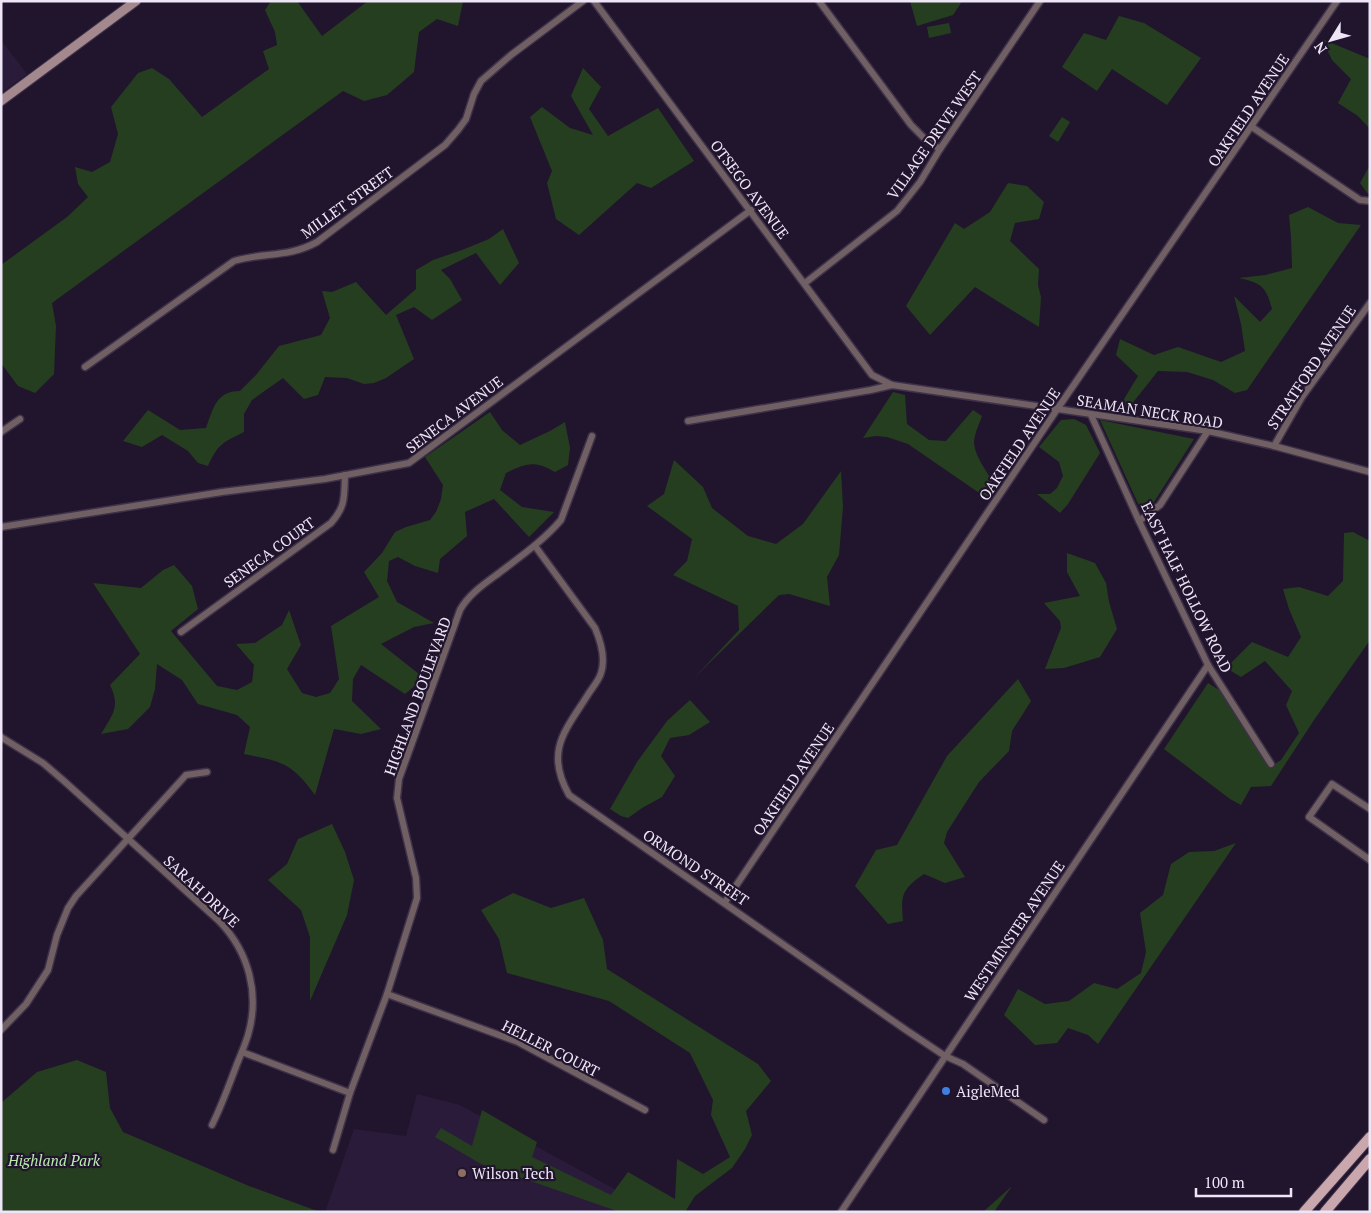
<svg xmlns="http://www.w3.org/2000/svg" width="1371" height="1213" viewBox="0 0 1371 1213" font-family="'PT Serif',serif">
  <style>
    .built { fill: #2b1b3a }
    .green { fill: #263e20 }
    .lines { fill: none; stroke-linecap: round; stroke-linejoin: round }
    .street-casing { stroke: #3e3149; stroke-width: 9 }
    .secondary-casing { stroke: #3e3149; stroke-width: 11 }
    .primary-casing { stroke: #3e3149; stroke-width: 12 }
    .street { stroke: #716063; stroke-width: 6 }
    .secondary { stroke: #a3888d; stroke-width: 9 }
    .primary { stroke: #caa7ad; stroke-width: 10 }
    .shop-dot { fill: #3f7fe0; stroke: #21142d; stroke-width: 2 }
    .education-dot { fill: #8d6e63; stroke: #21142d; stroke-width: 2 }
    .labels { text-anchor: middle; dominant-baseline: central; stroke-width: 4.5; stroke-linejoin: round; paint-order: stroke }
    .street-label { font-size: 15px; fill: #eee6f7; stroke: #21142d }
    .poi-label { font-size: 15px; fill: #eee6f7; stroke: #21142d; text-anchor: start }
    .park-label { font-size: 15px; font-style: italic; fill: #b9edad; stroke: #21142d }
  </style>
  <rect width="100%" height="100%" fill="#21142d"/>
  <!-- built -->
  <g class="built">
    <path d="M1,40l26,34 -26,19z"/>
    <path d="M417,1094l43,11 197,107h-332l29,-83 52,7z"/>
  </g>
  <!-- green -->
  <g class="green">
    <path d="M271,1h26l25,35 46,-35h95l-5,25 -21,-7 -18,13 -5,40 -27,23 -23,6 -21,-10 -291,212 4,23 -2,48 -19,19 -17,-7 -17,-23v-98l66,-48 21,-20 -10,-13 -3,-17 17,5 18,-10 8,-28 -7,-27 27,-34 14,-5 17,11 33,38 67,-48 -6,-18 14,-6 -2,-13 -10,-22z"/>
    <path d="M910,1h49l2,2 -8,12 -36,11z"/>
    <path d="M1119,16l25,7 57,35 -34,47 -55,-36 -15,22 -35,-24 22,-34 22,7z"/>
    <path d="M949,23l2,10 -22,5 -2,-11z"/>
    <path d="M1322,39l48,20v70l-12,-13 -20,-13 13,-24 -19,-19z"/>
    <path d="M583,68l18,19 -12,22 19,27 50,-28 36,53 -43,27 -14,-5 -58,52 -23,-16 -9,-36 5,-12 -22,-54 12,-10 28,21 23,7 -22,-39z"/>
    <path d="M1062,117l8,5 -12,20 -9,-6z"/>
    <path d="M1370,165v28l-2,1 -8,-11z"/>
    <path d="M1008,183l19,3 17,16 -5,17 -24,4 -5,18 29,28 -1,16 3,12 -2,30 -64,-40 -45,48 -24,-29 49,-83 9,6 26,-17z"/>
    <path d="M1308,207l30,16 23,2 -114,165 -12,3 -22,-13 -26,-8 -29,-1 -31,39 -3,-11 14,-23 -22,-21 4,-16 34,16 24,-8 43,15 24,-11 -4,-27 -7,-28 26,26 12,-13c-6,-23 -11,-26 -33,-31l26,-3 27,-7 -1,-31 -2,-22z"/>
    <path d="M503,229l16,34 -19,22 -24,-32 -35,17 9,9 12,21 -30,20 -18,-13 -18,8 18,44 -28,19 -12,5 -10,1 -17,-6 -22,-1 -7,18 -14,4 -21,-21 -31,22 -8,14v18c-22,11 -26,12 -36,34l-10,-3 -10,-12 -26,-16 -20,12 -19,-6 25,-31 32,20 26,-2c7,-19 10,-37 34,-37l16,-16 23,-29 42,-11 9,-17 -8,-27 10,1 24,-10 30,33 30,-26v-19l17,-10 29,-10 27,-11z"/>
    <path d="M893,392l12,3 2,29 22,16 17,1 27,-31 9,6c-3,8 -8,19 -8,27 1,15 15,30 21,44l-7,12 -80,-55 -21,-7 -11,-1 -13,2z"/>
    <path d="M490,412l12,18 18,15 30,-14 15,-9 5,26 -2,17 -13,7c-20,-12 -29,-9 -49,1l-6,17 22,17 32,5 -25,25 -35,-38 -29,13 2,24 -27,23 -2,14 -23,-7 -17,-9 -9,4 -2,20 10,21 37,21 -20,4 -33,17 43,34 -19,16 -44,-29 -8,14 -1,22 29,28 -20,5 -27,-5 -19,66c-24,-33 -33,-33 -71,-41l6,-27 -13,-12 -39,-11 -16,-24 -25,-16 -2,25 -5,18 -22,22 -27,5c11,-19 20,-27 9,-49l30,-31 -47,-71 48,5 22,-18 11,-5 18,21 6,23 -27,22 46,55 20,4 15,-8 2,-17 -18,-21 19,-1 27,-18 7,-15 12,35 -14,24 15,24 14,4 14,-4 9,-14 -8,-53 48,-29 -15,-25 18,-19 13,-21 11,-5 24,-7 6,-8 5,-13 2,-14 -18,-28z"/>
    <path d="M1074,419l12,6 14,28 -32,51 -8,9 -23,-19h13l7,-6 6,-12 -4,-14 -20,-15 22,-27z"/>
    <path d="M1100,420l94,19 -40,63 -13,8z"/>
    <path d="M674,460l29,27 9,21 36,28 28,8 27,-20 38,-53 2,36 -4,48 -12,22 3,29 -41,-12 -10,1 -84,82 44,-47 -1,-24 -65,-31 14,-14 5,-22 -45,-33 17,-12z"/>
    <path d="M1353,532l17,9v99l-56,80 -43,66 -20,1 -10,18 -11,-6 -66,-50 44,-66 11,7 51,77 11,-7 18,-27 -13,-28 6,-14 -27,-30 -24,16 -15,-9 26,-26 36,15 13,-20 -12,-28 -6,-20 16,-2 29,9 15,-15 1,-48z"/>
    <path d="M1067,553l28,10 11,20 3,19 8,27 -17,28 -36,11 -19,1 16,-41 -1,-7 -16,-18 36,-7 -13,-24z"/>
    <path d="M1018,679l13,22 -19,30 -3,20 -30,31 -32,50 -3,11 21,34 -20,6 -21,-9c-23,16 -23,21 -21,47l-15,3 -33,-38 21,-36 21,-5 50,-89z"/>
    <path d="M690,700l20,22 -21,13 -19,3 -9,18 14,20 -13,21 -20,11 -14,10 -7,-2 -11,-7 27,-47 30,-41z"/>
    <path d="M332,824l13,28 9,28 -7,35 -37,86v-64l-9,-27 -33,-30 19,-16 11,-25z"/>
    <path d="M1236,843l-138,201 -10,-9 -20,-7 -11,15 -22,2 -31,-30 14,-26 27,15 24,-3 25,-18 23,6 24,-16 5,-21 -6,-39 23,-18 8,-31 18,-12 25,-1z"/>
    <path d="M513,893l38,15 33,-10 19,42 4,29 151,95 13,17 -25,30 6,24 -7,14 -13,19 -37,28 -10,16h-65l-139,-48 -46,-27 6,-9 31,18 10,-36 55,32 -5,15 79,38 17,-23 47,27 2,-40 26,15 27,-17 -19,-42 2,-15 -23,-47 -81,-52 -102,-28 -8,-34 -18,-29z"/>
    <path d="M77,1060l29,12 4,36 13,24 126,54 71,26h-319v-109l36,-31z"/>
    <path d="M1012,1186l-18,26h-11z"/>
  </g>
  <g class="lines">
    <!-- street casing -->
    <g class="street-casing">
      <g id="street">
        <path d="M594,1l278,374 20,10"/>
        <path d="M819,1l92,124 15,15 14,9"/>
        <path d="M1252,127l108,73 10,1"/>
        <path d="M805,283l92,-72 23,-29 20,-33 100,-148"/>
        <path d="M85,367l149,-106c30,-9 54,-3 83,-19l128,-97 13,-15 8,-11 8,-25 7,-13 30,-26 72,-54"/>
        <path d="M1091,415l48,106 69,144 63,99"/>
        <path d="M688,421l183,-31 21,-5 316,46 66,15 96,26"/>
        <path d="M1,432l19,-13"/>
        <path d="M1274,446l28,-49 68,-94"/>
        <path d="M1139,521l21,-16 48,-74"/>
        <path d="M1,527l221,-35 103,-13 84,-16 342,-253"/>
        <path d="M535,546l60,82c6,14 11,30 6,45 -2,7 -8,14 -12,20 -23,37 -45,57 -20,102l337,235 39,26 18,8 81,56"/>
        <path d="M181,632l150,-109c15,-17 13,-26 14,-48"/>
        <path d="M1,737l42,26 21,18 155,140c30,31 41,73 29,114 -3,10 -7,19 -11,29 -8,21 -15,41 -25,61"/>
        <path d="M1370,809l-38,-25 -23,33 61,43"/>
        <path d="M725,902l333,-494 279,-407"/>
        <path d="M387,994l131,48 127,68"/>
        <path d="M1,1030l25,-26 22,-34 9,-35 11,-27 8,-12 110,-121 21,-3"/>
        <path d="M242,1052l108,41"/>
        <path d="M333,1150l17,-57 37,-99 30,-96 -1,-20 -19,-80 2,-19 61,-169c9,-16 24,-26 39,-37 22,-17 44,-32 62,-53l31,-84"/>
        <path d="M841,1212l367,-547"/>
      </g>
    </g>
    <!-- secondary casing -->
    <g class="secondary-casing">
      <path id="secondary" d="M1,101l135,-100"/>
    </g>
    <!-- primary casing -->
    <g class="primary-casing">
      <g id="primary">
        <path d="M1304,1212l66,-75"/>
        <path d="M1325,1212l45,-53"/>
      </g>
    </g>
    <!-- street -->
    <use href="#street" class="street"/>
    <!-- secondary -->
    <use href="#secondary" class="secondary"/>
    <!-- primary -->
    <use href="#primary" class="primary"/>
  </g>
  <!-- markers -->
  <circle class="shop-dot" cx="946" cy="1091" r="5"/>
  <circle class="education-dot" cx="462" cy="1173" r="5"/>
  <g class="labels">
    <!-- street labels -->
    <g class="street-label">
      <text transform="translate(1248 110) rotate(-56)">OAKFIELD AVENUE</text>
      <text transform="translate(934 135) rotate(-55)">VILLAGE DRIVE WEST</text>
      <text transform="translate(750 189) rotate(53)">OTSEGO AVENUE</text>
      <text transform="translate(347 202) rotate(-36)">MILLET STREET</text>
      <text transform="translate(1311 367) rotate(-56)">STRATFORD AVENUE</text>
      <text transform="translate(1150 411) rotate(9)">SEAMAN NECK ROAD</text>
      <text transform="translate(454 414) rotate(-37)">SENECA AVENUE</text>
      <text transform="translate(1019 444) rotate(-56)">OAKFIELD AVENUE</text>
      <text transform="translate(269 552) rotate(-36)">SENECA COURT</text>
      <text transform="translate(1187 587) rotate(64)">EAST HALF HOLLOW ROAD</text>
      <text transform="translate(417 696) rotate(-70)">HIGHLAND BOULEVARD</text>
      <text transform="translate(793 779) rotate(-56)">OAKFIELD AVENUE</text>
      <text transform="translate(696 867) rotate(34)">ORMOND STREET</text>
      <text transform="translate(202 891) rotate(43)">SARAH DRIVE</text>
      <text transform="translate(1014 931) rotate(-56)">WESTMINSTER AVENUE</text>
      <text transform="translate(551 1048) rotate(27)">HELLER COURT</text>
    </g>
    <!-- poi labels -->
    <g class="poi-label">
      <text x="956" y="1091">AigleMed</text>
      <text x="472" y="1173">Wilson Tech</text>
    </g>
    <!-- park labels -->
    <g class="park-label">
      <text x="54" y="1160">Highland Park</text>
    </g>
  </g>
  <!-- border -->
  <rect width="1371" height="1213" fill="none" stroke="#eee6f7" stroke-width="5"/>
  <!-- north arrow -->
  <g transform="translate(1331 40) rotate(233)" stroke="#21142d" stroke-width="4" paint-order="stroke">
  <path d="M0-4L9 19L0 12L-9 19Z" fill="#eee6f7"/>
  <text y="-8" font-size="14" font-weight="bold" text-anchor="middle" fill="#eee6f7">N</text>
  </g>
  <!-- scale -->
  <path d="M1196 1188v8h95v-8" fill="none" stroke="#eee6f7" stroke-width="2.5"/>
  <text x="1204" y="1188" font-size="15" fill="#eee6f7" stroke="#21142d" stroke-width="4" paint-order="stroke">100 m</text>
</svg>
